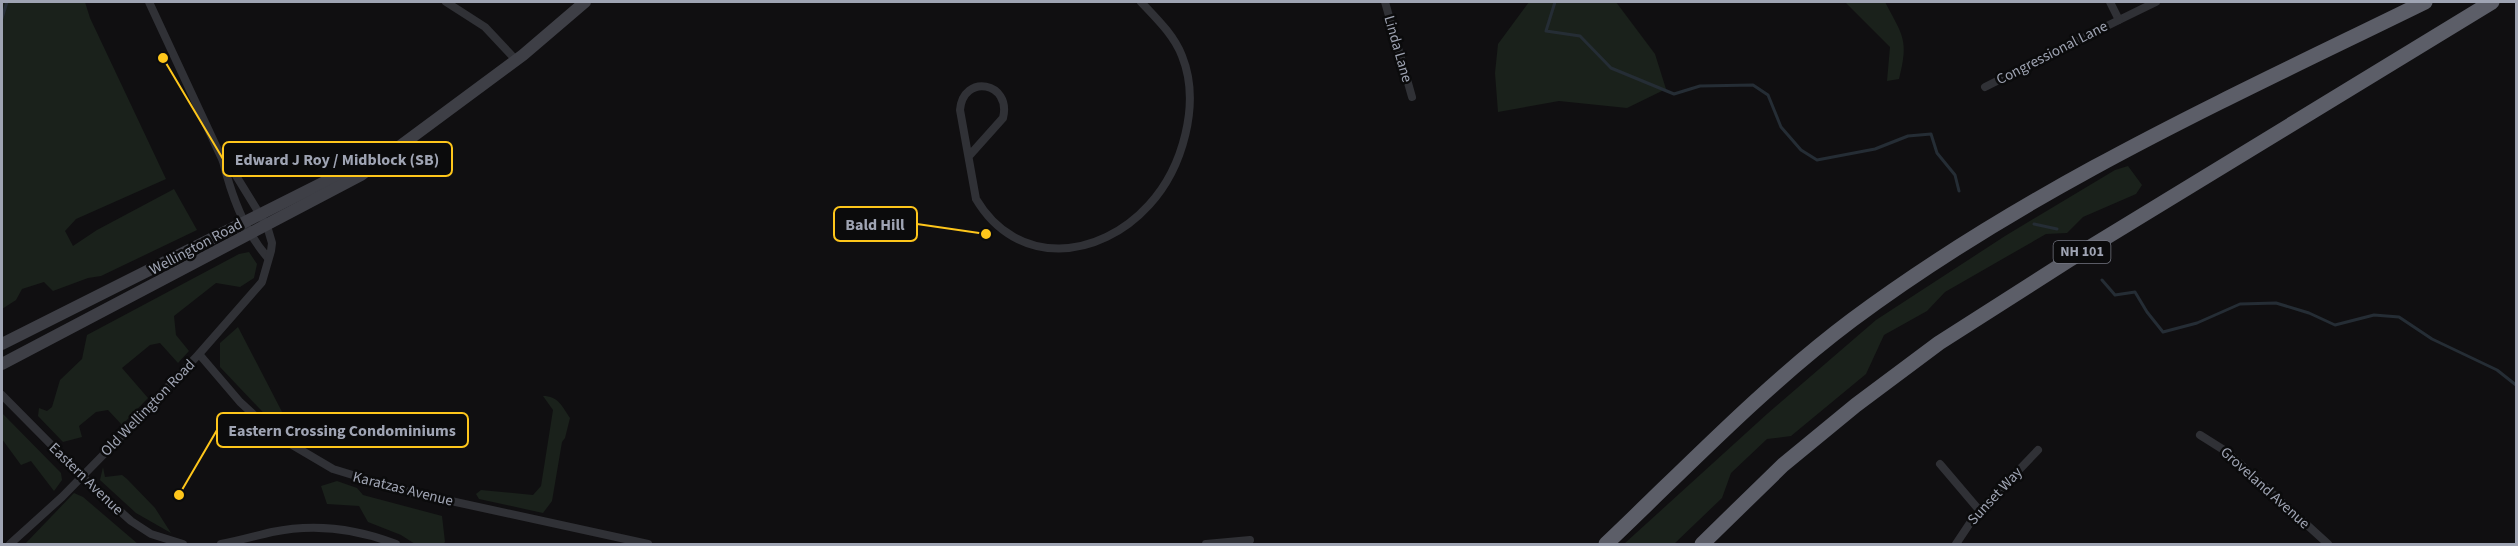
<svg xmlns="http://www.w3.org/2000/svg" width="2518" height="546" viewBox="0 0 2518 546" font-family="'Source Sans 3',sans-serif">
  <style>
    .green { fill: #1a211b }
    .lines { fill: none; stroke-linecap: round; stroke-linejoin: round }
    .stream { stroke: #252d35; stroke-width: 3 }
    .street { stroke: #303136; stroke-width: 8 }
    .secondary { stroke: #3e3f46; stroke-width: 12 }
    .highway { stroke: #5c5e68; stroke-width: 15 }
    .labels { text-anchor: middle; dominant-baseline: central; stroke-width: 5; stroke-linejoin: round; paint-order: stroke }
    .shield { fill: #0b0b0c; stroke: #737681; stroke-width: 1.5 }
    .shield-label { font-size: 14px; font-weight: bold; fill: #9fa4b3 }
    .street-label { font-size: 15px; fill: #9fa4b3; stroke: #0b0b0c }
    .leader { fill: none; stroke: #fec61b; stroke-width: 2 }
    .callout-dot { fill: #fec61b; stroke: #0b0b0c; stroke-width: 2 }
    .callout { fill: #0b0b0c; stroke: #fec61b; stroke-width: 2 }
    .callout-label { font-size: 16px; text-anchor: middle; font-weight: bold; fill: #9fa4b3 }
  </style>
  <rect width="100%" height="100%" fill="#100f11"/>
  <!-- green -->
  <g class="green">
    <path d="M2,2h83l5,16 76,161 -90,40 -11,12 8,15 24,-16 77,-41 23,41 -96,46 -13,2 -35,13 -9,-9 -22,7 -6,11 -14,9z"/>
    <path d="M1529,2h87l39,52 11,35 -39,19 -68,-7 -61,11 -3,-39 3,-29z"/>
    <path d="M1845,2h40c18,34 24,38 14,77l-12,2 3,-34z"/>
    <path d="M2128,166l14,19 -6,9 -53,23 -16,16 -21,1 -101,58 -18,19 -43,24 -18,39 -75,62 -24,3 -36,34 -9,25 -48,46h-50l143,-130 109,-94 129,-84 110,-66z"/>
    <path d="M249,252l8,12 -3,14 -14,9 -24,-4 -42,33 2,19 13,16 -11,12 -18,-20 -10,2 -28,23 26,30 -26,27 -14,-15 -12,2 -17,14 3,11 -19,5 -25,-26 1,-8 8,3 5,-4 8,-27 22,-21 5,-24 152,-81z"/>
    <path d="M238,327l56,108 -18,-9 -56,-59v-24z"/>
    <path d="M543,396c15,0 19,10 27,22l-5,20 -3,4 -10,59 -9,12 -64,-14 -3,-5 5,-4 52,5 8,-9 12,-76z"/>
    <path d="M2,413l59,60 1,7 -8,11 -23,-30 -10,4 -19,-26z"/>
    <path d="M103,467l2,10 17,-2 5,4 28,29 16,25 -35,-20 -36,-33z"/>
    <path d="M337,481l20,7 6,7 79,21 3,26 -2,2h-28l-14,-9 -33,-13 -9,-16 -32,-2 -6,-18z"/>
    <path d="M74,493l9,4 55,47h-113z"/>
  </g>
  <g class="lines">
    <!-- stream -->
    <g class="stream">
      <path d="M1555,2l-9,29 34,5 31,32 63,26 26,-8 53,-1 15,10 13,32 20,23 16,10 58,-11 33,-13 23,-2 6,19 18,22 4,16"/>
      <path d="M2,18l5,-16"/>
      <path d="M2034,224l23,5"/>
      <path d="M2102,280l13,15 20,-3 12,20 16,20 34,-9 43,-19 36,-1 33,10 26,12 39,-10 25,2 33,22 65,31 19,15"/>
    </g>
    <!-- street -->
    <g class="street">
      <path d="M149,2l74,159c8,33 22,71 45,97"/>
      <path d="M446,2l39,25 31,33"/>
      <path d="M1385,2l27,95"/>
      <path d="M2110,2l9,18 37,-18"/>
      <path d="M1985,87l134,-67"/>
      <path d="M969,156l34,-38c9,-36 -40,-45 -43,-8l16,89c41,69 123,61 173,6 34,-37 52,-102 33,-149 -8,-21 -26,-38 -41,-54"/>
      <path d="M199,354l41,48 37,34 56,33 72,22 243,53"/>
      <path d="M2,395l90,91 39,35 20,13 32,10"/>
      <path d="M2200,435l27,17 101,92"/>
      <path d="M1940,464l40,47"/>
      <path d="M10,544l52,-47 46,-47 91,-96 63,-72 9,-31 1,-8 -5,-17 -32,-52 -12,-13"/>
      <path d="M221,544c17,-3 34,-8 51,-12 43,-9 83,-4 124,12"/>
      <path d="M1206,544l44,-4"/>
      <path d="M1956,544l18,-27 64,-67"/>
    </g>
    <!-- secondary -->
    <g class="secondary">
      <path d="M2,344l386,-194"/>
      <path d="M2,364l359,-189 162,-120 62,-53"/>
    </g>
    <!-- highway -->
    <g class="highway">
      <path d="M1606,544c80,-76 158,-158 246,-224 179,-133 375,-221 573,-318"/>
      <path d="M1702,544l81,-79 73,-60 83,-62 130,-83 423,-258"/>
    </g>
  </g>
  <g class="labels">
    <!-- shield labels -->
    <rect class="shield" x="2053.5" y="241" width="57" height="22" rx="4.5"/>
    <g class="shield-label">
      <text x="2082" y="252">NH 101</text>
    </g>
    <!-- street labels -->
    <g class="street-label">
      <text transform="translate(1398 49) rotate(74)">Linda Lane</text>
      <text transform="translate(2052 53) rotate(-27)">Congressional Lane</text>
      <text transform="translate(196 247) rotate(-28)">Wellington Road</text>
      <text transform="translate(148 408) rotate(-46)">Old Wellington Road</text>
      <text transform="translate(86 479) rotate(44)">Eastern Avenue</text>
      <text transform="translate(2265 488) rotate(42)">Groveland Avenue</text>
      <text transform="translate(403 489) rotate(14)">Karatzas Avenue</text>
      <text transform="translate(1995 496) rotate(-47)">Sunset Way</text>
    </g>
  </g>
  <!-- callouts -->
  <path class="leader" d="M163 58L223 159M986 234L917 224M179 495L217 430"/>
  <g class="callout-dot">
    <circle cx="163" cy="58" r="6"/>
    <circle cx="986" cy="234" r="6"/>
    <circle cx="179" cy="495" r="6"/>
  </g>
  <g class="callout">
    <rect x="223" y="142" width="229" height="34" rx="6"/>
    <rect x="834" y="207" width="83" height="34" rx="6"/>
    <rect x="217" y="413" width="251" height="34" rx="6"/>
  </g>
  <g class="callout-label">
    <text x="337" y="165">Edward J Roy / Midblock (SB)</text>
    <text x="875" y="230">Bald Hill</text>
    <text x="342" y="436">Eastern Crossing Condominiums</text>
  </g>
  <!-- border -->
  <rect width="2518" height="546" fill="none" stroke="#9fa4b3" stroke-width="6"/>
</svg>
